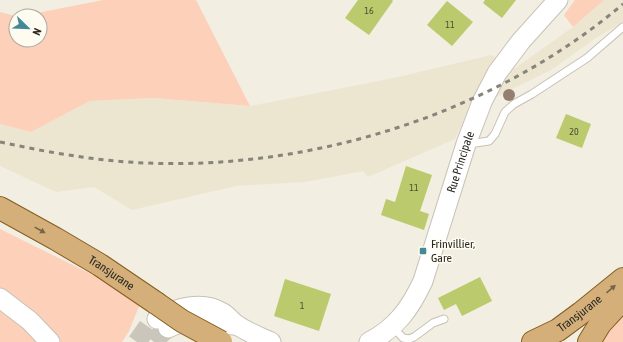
<svg xmlns="http://www.w3.org/2000/svg" width="623" height="342" viewBox="0 0 623 342" font-family="'Asap Condensed',sans-serif">
  <style>
    .built { fill: #ece6d1 }
    .green { fill: #fdd0ba }
    .building { fill: #bbca6c }
    .lines { fill: none; stroke-linecap: round; stroke-linejoin: round }
    .secondary-tunnel { stroke: #cac6bb; stroke-width: 19; stroke-dasharray: 19 10; stroke-linecap: butt }
    .lane-casing { stroke: #c6c2b5; stroke-width: 9 }
    .secondary-casing { stroke: #c6c2b5; stroke-width: 21 }
    .primary-casing { stroke: #865d20; stroke-width: 24 }
    .lane { stroke: #fff; stroke-width: 7 }
    .secondary { stroke: #fff; stroke-width: 19 }
    .primary { stroke: #d4af79; stroke-width: 22 }
    .rail { stroke: #86847b; stroke-width: 3; stroke-dasharray: 5 5; stroke-linecap: butt }
    .primary-bridge-casing { stroke: #865d20; stroke-width: 24; stroke-linecap: butt }
    .primary-bridge { stroke: #d4af79; stroke-width: 22 }
    .tree { fill: #937e6f }
    .oneway { fill: #76654a }
    .poi-dot { fill: #448a96; stroke: #fefbf1; stroke-width: 1.5 }
    .labels { text-anchor: middle; dominant-baseline: central; stroke-width: 3; stroke-linejoin: round; paint-order: stroke }
    .number-label { font-size: 10px; fill: #4e5035 }
    .street-label { font-size: 12px; fill: #2a2823; stroke: #fefbf1 }
    .poi-label { font-size: 12px; fill: #2a2823; stroke: #fefbf1; text-anchor: start }
  </style>
  <rect width="100%" height="100%" fill="#f2eee1"/>
  <!-- built -->
  <path class="built" d="M604,0h19v22l-27,16 -45,32 -83,41 -13,28 -87,38 -5,-6 -58,11 -69,4 -104,24 -38,-23 -38,5 -56,-26v-42l31,8 59,-31 63,-3 97,8 144,-28 97,-23 24,13 58,-41z"/>
  <!-- green -->
  <g class="green">
    <path d="M103,0h93l54,106 -97,-8 -63,3 -59,31 -31,-8v-112l16,4v24h24v-24h-18z"/>
    <path d="M575,0h29l-31,27 -9,-12z"/>
    <path d="M0,229l101,50 39,25 -11,27 -7,11h-122z"/>
    <path d="M623,307v35h-26z"/>
  </g>
  <!-- building -->
  <g class="building">
    <path d="M358,0h34l1,1 -24,34 -24,-17z"/>
    <path d="M485,0h31l-14,18 -19,-15z"/>
    <path d="M447,1l26,21 -21,24 -25,-21z"/>
    <path d="M566,114l25,10 -9,24 -26,-10z"/>
    <path d="M406,166l26,9 -12,36 9,3 -5,16 -43,-15 5,-16 9,3z"/>
    <path d="M480,277l12,24 -30,15 -6,-12 -12,6 -6,-12z"/>
    <path d="M285,279l46,15 -12,37 -45,-15z"/>
  </g>
  <g class="lines">
    <!-- secondary-tunnel -->
    <g class="secondary-tunnel">
      <path d="M137,342l11,-16 9,-7"/>
      <path d="M154,342l4,-5 10,-9"/>
    </g>
    <!-- lane casing -->
    <g class="lane-casing">
      <g id="lane">
        <path d="M468,144l21,-3 6,-7 10,-22 9,-8 18,-10 55,-36 36,-31"/>
        <path d="M393,327l10,11 6,1 5,-2 19,-14 11,-4"/>
      </g>
    </g>
    <!-- secondary casing -->
    <g class="secondary-casing">
      <g id="secondary">
        <path d="M0,298l30,23 20,21"/>
        <path d="M157,319c19,-11 45,-19 66,-6 5,3 9,9 14,12 10,7 23,12 34,17"/>
        <path d="M168,328c23,-12 41,-5 66,-3"/>
        <path id="s1" d="M369,342c27,-14 41,-33 54,-61l43,-137 16,-42 15,-29 24,-32 37,-41"/>
      </g>
    </g>
    <!-- primary casing -->
    <g class="primary-casing">
      <g id="primary">
        <path id="s2" d="M0,208l56,31 44,26 56,38"/>
        <path id="s3" d="M533,342l25,-12 23,-17 42,-34"/>
        <path d="M589,342l11,-18 23,-25"/>
      </g>
    </g>
    <!-- lane -->
    <use href="#lane" class="lane"/>
    <!-- secondary -->
    <use href="#secondary" class="secondary"/>
    <!-- primary -->
    <use href="#primary" class="primary"/>
    <!-- rail -->
    <path class="rail" d="M0,142c42,9 85,17 128,20 173,12 362,-45 495,-158"/>
    <!-- primary-bridge casing -->
    <g class="primary-bridge-casing">
      <path id="primary-bridge" d="M156,303l26,18 39,21"/>
    </g>
    <!-- primary-bridge -->
    <use href="#primary-bridge" class="primary-bridge"/>
  </g>
  <!-- trees -->
  <circle class="tree" cx="509" cy="95" r="6"/>
  <!-- one-way arrows -->
  <defs><path id="oneway-solid" d="M-6-.8H1V-3.2L6.5 0L1 3.2V.8H-6Z"/></defs>
  <g class="oneway">
    <use href="#oneway-solid" transform="translate(40 230) rotate(29)"/>
    <use href="#oneway-solid" transform="translate(611 289) rotate(-41)"/>
  </g>
  <!-- markers -->
  <rect class="poi-dot" x="419" y="247" width="8" height="8" rx="2"/>
  <g class="labels">
    <!-- number labels -->
    <g class="number-label">
      <text x="369" y="10">16</text>
      <text x="450" y="24">11</text>
      <text x="574" y="131">20</text>
      <text x="414" y="187">11</text>
      <text x="302" y="305">1</text>
    </g>
    <!-- street labels -->
    <g class="street-label">
      <text stroke="none"><textPath href="#s1" startOffset="208">Rue Principale</textPath></text>
      <text stroke="none"><textPath href="#s2" startOffset="129">Transjurane</textPath></text>
      <text stroke="none"><textPath href="#s3" startOffset="55">Transjurane</textPath></text>
    </g>
    <!-- poi labels -->
    <g class="poi-label">
      <text x="431" y="244">Frinvillier,<tspan x="431" dy="14">Gare</tspan></text>
    </g>
  </g>
  <!-- north arrow -->
  <g transform="translate(28 28) rotate(113)"><circle r="19" fill="#fefbf1" stroke="#a9a79f"/>
  <path d="M0-3L7 15L0 10L-7 15Z" fill="#448a96"/>
  <text y="-6" font-size="11" font-weight="bold" text-anchor="middle" fill="#2a2823">N</text>
  </g>
</svg>
